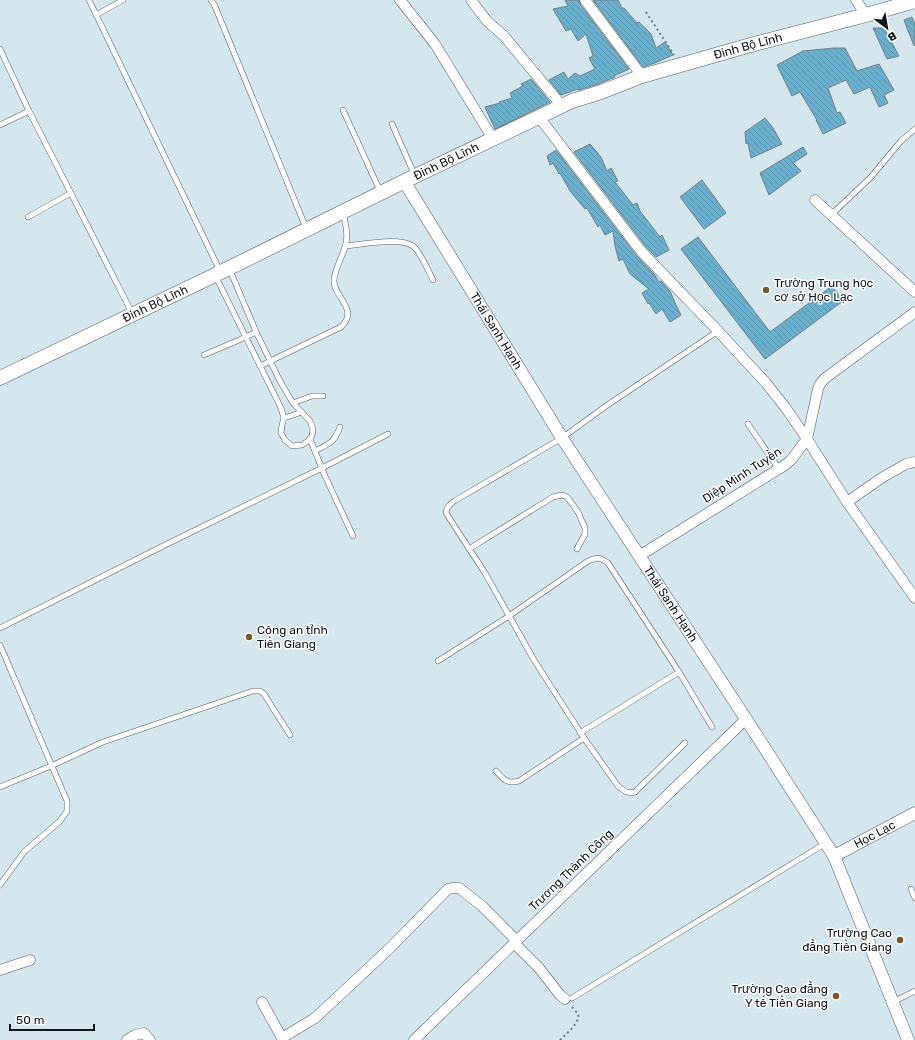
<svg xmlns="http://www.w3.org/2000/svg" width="915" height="1040" viewBox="0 0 915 1040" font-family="Rubik,sans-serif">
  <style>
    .building { fill: url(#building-back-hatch); stroke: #6e7e86 }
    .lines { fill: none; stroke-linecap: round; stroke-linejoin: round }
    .service-casing { stroke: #4d5c63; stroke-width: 6 }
    .minor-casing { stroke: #4d5c63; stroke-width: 11 }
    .tertiary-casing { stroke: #4d5c63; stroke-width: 13 }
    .secondary-casing { stroke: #4d5c63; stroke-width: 15 }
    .path { stroke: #707c81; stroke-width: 2; stroke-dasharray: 2 3; stroke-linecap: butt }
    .service { stroke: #fff; stroke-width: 5 }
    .minor { stroke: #fff; stroke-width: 10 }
    .tertiary { stroke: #fff; stroke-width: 12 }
    .secondary { stroke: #fff; stroke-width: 14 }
    .poi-dot { fill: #745a2c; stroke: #fff; stroke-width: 1.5 }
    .labels { text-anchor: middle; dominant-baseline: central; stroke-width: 3; stroke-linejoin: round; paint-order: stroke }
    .street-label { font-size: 12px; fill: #0f1518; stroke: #fff }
    .poi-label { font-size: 12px; fill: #0f1518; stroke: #fff; text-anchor: start }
  </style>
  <defs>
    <pattern id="building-back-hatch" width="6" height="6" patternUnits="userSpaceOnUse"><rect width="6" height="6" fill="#69b1d0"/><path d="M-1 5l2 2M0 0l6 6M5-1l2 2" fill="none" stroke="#5a97b2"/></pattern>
  </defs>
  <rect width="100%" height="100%" fill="#d4e6ee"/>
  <!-- building -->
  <g class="building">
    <path d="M565,0h14l1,4 49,65 -15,7 1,1 -17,7 -19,6 -1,-1 -17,6 -12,-15 15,-8 4,7 7,-6 5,3 15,-7 -6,-11 4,-2 -7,-22 -8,7 -7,-12 -5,2 -13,-22 15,-3z"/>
    <path d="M593,0h25l4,8h2l13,15 2,-1 12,12 5,14 9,-6 8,13 -18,8 -12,4z"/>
    <path d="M912,17l3,7 -1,22 -10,-26z"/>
    <path d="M873,28h11l15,28 -12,3z"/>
    <path d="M834,48h11l12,23 22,-7 15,26 -10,5 4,8 -9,4 -9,-20 -16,7 -8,-14 -18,8 9,25 3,-1 6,11 -23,11 -7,-14h1l-17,-28 -8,4 -15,-31 26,-14z"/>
    <path d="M531,79l19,23 -55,27 -10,-22 15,-4 -1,-1 13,-4 -2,-5 13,-7 -2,-2z"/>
    <path d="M765,118l8,10 9,16 -31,14 -3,-15 -2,1 -1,-12z"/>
    <path d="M590,144l11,13 6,14 4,-3 7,13 -3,1 18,23 4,-2 3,8 20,26 2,-2 7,15 -13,7 -10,-10 -72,-95z"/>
    <path d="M803,147l4,7 -14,9 8,8 -32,24 -9,-22z"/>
    <path d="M556,150l80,105 18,19 5,8 2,-1 9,10 6,14 5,10 -11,7 -8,-13 -6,5 -7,-11 -1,1 -6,-11 7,-4 -19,-15 -7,-15 -4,2 -4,-15 -2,-15 -8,4 -5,-10 -2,2 -11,-19 -2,1 -15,-18 -10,-18 -1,1 -6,-11 -3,2 -3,-9z"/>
    <path d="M702,180l24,33 -22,16 -24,-32z"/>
    <path d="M698,237l72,95 62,-46 11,15 -78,58 -84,-110z"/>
  </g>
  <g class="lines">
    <!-- service casing -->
    <g class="service-casing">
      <g id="service">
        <path d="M89,0l131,271"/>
        <path d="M211,0l3,4 92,224"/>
        <path d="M96,15l27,-15"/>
        <path d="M0,49l29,62 103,202"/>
        <path d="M343,110l38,83"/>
        <path d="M392,124l23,52"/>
        <path d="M0,125l29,-14"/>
        <path d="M831,215l40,-38 30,-36 14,-12"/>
        <path d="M28,217l43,-24"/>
        <path d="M346,246c15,-2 54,-9 67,0 7,5 16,26 20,34"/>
        <path d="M215,275l66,133 3,10 -2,7 -1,8 4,7 7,6 10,-1 6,-4 4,-5 1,-7 -3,-8 -17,-18 -13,-22 -23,-47 -28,-66"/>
        <path d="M204,355l42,-18 10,-5"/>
        <path d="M260,366l81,-39c19,-18 -8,-30 -7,-47 1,-12 8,-22 11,-33 4,-11 1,-23 -2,-33"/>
        <path d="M293,403l19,-7h11"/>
        <path d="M284,418l18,-6"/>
        <path d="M748,424l31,45"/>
        <path d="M310,439l15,37 28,60"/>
        <path d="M315,451c15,-8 19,-8 25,-24"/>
        <path d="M469,549l84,-52 9,-2 5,2 11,15 7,16v6l-8,15"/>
        <path d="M0,628l165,-83 157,-77 66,-34"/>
        <path d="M0,645l67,156v10l-7,10 -36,31 -24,33"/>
        <path d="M438,661l71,-45 79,-55c9,-4 12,-4 20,2l71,109 -99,61"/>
        <path d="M679,672l33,55"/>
        <path d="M685,743l-50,49c-8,2 -11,-1 -17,-6l-34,-48 -50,-78 -49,-87 -39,-60c1,-7 4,-9 10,-13l106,-62 44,-32 112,-75"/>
        <path d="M496,771c8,9 11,13 23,10l65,-43"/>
        <path d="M0,787l51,-21 52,-24 150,-51h7l4,3 26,41"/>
        <path d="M911,889l4,9"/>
        <path d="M572,998l254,-155"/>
        <path d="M893,1002l22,-11"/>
      </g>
    </g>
    <!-- minor casing -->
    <g class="minor-casing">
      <g id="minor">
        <path d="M400,0l35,44 58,95"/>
        <path d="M471,0l16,21 17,15 58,70"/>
        <path d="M585,0l57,76"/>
        <path d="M856,0l10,15"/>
        <path d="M539,117l102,134 77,80 48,52 19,24 22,32 40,63 68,96"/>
        <path d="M815,200l100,92"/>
        <path d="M847,502l36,-25 23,-13 9,-2"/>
        <path d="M639,556l146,-91 6,-5 16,-21 11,-50 2,-5 4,-5 91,-67"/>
        <path d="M514,943l25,25 21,27 5,4"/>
        <path d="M0,970l30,-10"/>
        <path d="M262,1002l20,36 33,-20 28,-26 47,-44 54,-55 4,-4 5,-1h6l23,18 35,35"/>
        <path d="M127,1040l8,-5 9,-2 6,7"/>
        <path d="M414,1040l332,-321"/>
      </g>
    </g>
    <!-- tertiary casing -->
    <g class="tertiary-casing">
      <g id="tertiary">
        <path id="s1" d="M404,181l158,257 184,281 88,137 74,184"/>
        <path id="s2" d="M834,856l81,-43"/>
      </g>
    </g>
    <!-- secondary casing -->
    <g class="secondary-casing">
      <g id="secondary">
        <path id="s3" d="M0,378l215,-103 192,-95 165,-79 29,-9 41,-16 105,-30 119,-31 49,-14"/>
      </g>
    </g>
    <!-- path -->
    <g class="path">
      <path d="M646,12l28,43"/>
      <path d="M560,1040c5,-5 21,-18 18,-26 -1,-2 -5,-5 -6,-7"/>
    </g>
    <!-- service -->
    <use href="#service" class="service"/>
    <!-- minor -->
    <use href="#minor" class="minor"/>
    <!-- tertiary -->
    <use href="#tertiary" class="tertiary"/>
    <!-- secondary -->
    <use href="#secondary" class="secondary"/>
  </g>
  <!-- markers -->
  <g class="poi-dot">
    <circle cx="766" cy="290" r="4"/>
    <circle cx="249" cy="637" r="4"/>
    <circle cx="900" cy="940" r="4"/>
    <circle cx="836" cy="996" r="4"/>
  </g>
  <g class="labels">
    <!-- street labels -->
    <g class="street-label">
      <text stroke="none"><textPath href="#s3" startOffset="820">Đinh Bộ Lĩnh</textPath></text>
      <text stroke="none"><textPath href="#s3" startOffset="496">Đinh Bộ Lĩnh</textPath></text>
      <text stroke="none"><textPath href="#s3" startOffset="172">Đinh Bộ Lĩnh</textPath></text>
      <text stroke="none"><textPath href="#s1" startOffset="176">Thái Sanh Hạnh</textPath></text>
      <text transform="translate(742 475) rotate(-33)">Diệp Minh Tuyền</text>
      <text stroke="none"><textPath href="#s1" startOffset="500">Thái Sanh Hạnh</textPath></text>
      <text stroke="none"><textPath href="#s2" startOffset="46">Học Lạc</textPath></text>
      <text transform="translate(571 870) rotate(-44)">Trương Thành Công</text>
    </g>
    <!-- poi labels -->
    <g class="poi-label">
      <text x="774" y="283">Trường Trung học<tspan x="774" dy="14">cơ sở Học Lạc</tspan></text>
      <text x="257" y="630">Công an tỉnh<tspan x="257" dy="14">Tiền Giang</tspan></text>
      <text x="892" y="933" text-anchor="end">Trường Cao<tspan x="892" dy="14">đẳng Tiền Giang</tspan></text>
      <text x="828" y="989" text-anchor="end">Trường Cao đẳng<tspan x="828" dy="14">Y tế Tiền Giang</tspan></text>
    </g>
  </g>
  <!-- north arrow -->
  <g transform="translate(887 28) rotate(149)" stroke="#ffffff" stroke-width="3" paint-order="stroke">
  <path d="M0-3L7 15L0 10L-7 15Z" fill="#0f1518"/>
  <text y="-6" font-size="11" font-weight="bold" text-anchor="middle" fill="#0f1518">B</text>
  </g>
  <!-- scale -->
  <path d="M10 1024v6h84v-6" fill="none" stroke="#0f1518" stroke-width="2"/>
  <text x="16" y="1024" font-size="12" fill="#0f1518" stroke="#ffffff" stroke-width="3" paint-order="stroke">50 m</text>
</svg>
